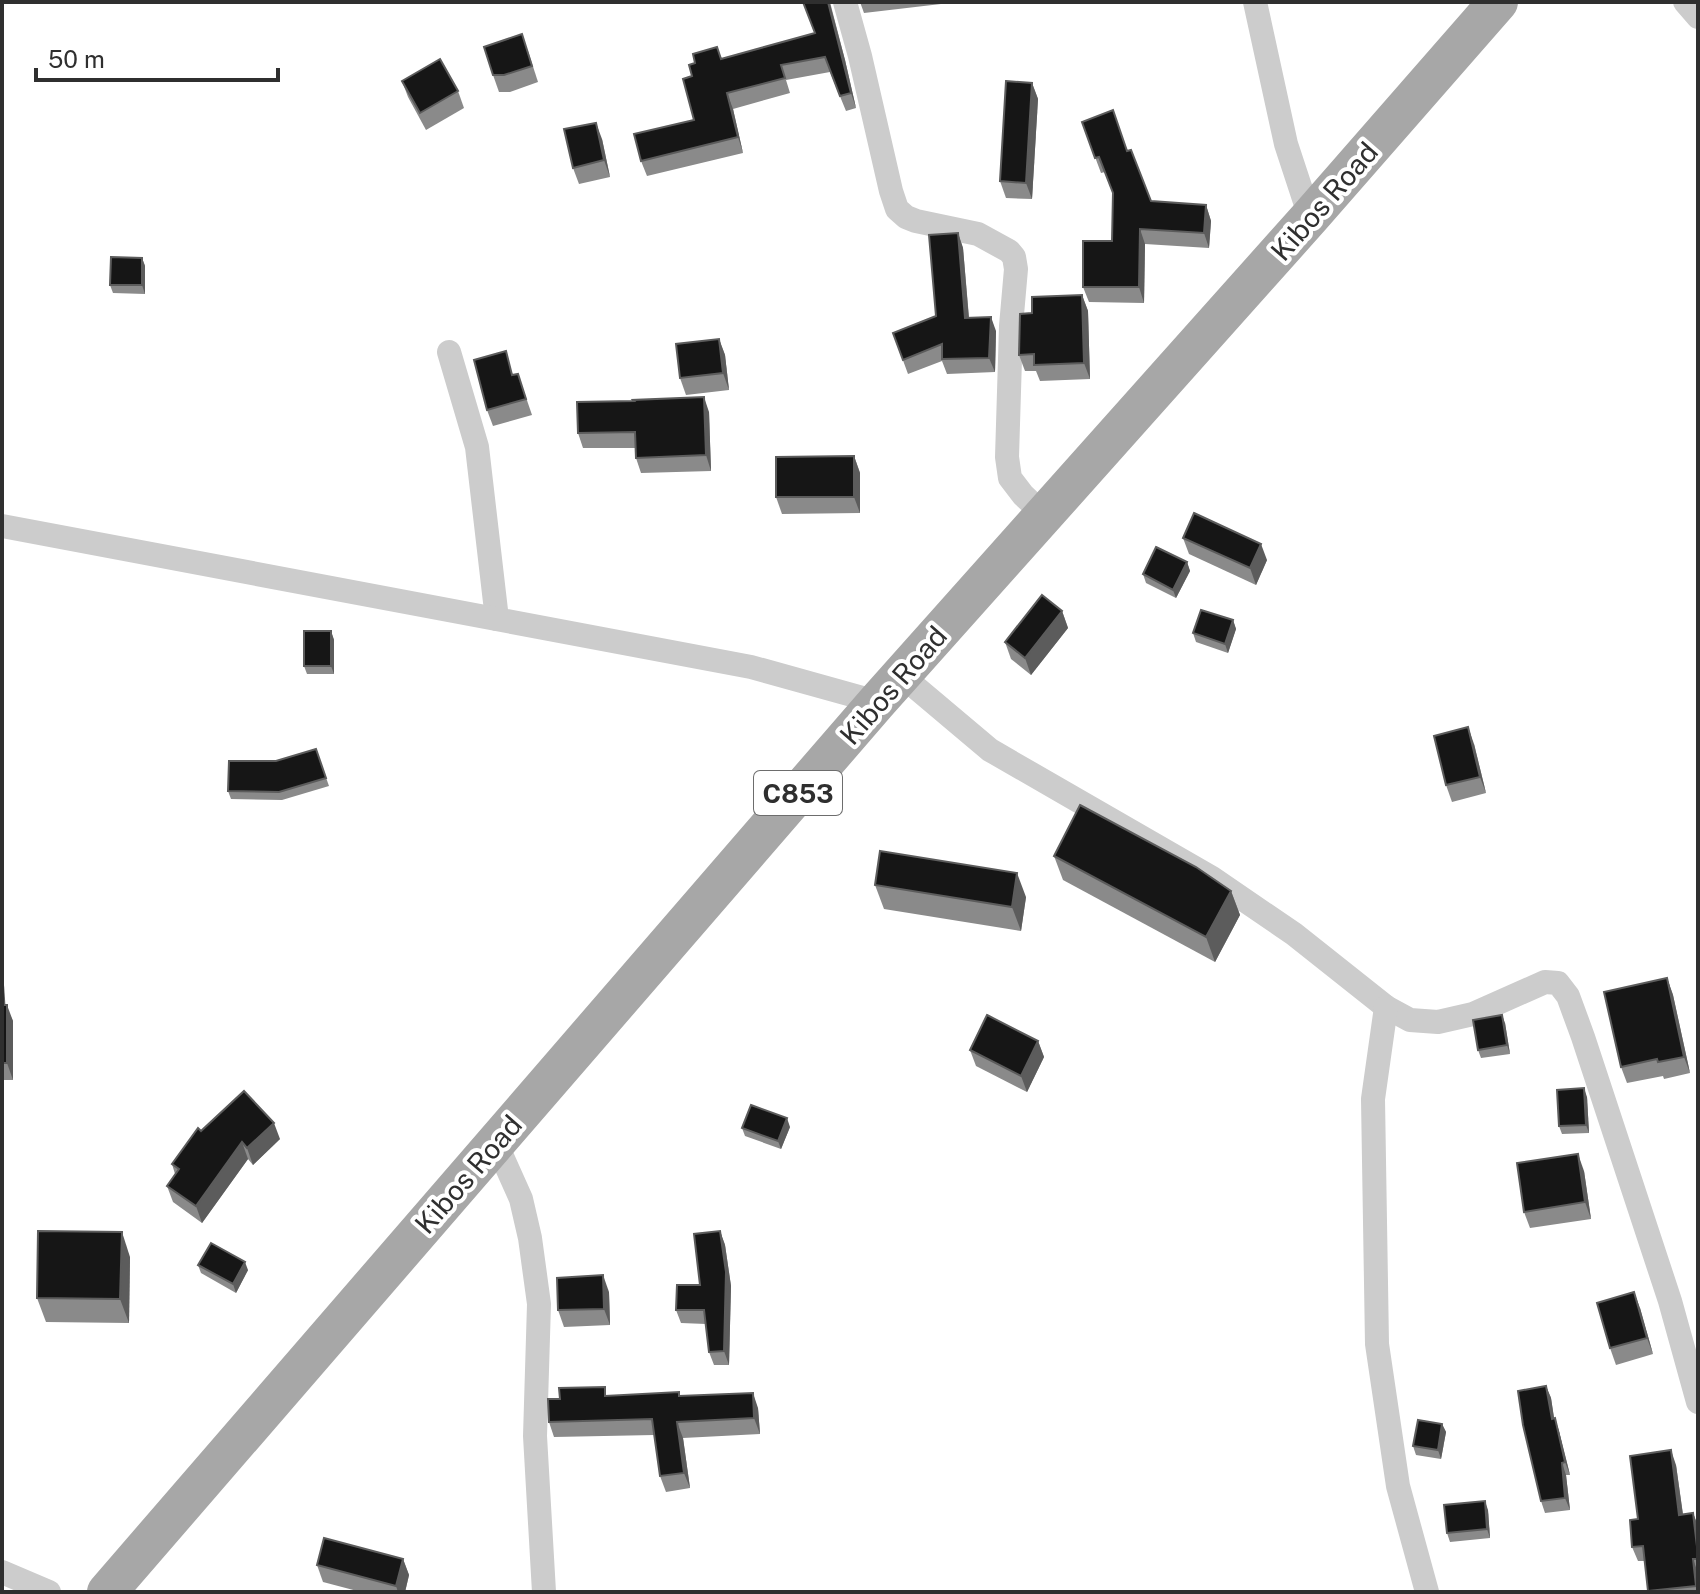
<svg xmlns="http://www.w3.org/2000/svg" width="1700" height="1594" viewBox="0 0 1700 1594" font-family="'Public Sans',sans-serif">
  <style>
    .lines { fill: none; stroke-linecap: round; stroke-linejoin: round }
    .street { stroke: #ccc; stroke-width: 24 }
    .primary { stroke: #a7a7a7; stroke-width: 40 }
    .wall { fill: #8a8a8a }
    .shaded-wall { fill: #5c5c5c }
    .building { fill: #161616; stroke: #5c5c5c; stroke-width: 2 }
    .labels { text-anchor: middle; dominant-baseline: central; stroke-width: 8; stroke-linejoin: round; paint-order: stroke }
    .shield { fill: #fff; stroke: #6d6d6d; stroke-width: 2 }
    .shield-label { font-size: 26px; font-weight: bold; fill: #2f2f2f }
    .street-label { font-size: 28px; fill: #2f2f2f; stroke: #fff }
  </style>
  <rect width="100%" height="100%" fill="#fff"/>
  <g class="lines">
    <!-- street -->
    <g class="street">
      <path d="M845,2l15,54 31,135 6,18 9,8 10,4 62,13 31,17 5,6 2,12 -5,57 -4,131 3,21 13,17 21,20"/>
      <path d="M1255,2l31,142 24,73"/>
      <path d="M1685,2l13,15"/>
      <path d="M449,352l28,95 20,172"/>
      <path d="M2,526l749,141 126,35"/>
      <path d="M901,675l89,75 222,128 82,56 92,73 24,13 28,2 35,-8 72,-32 13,1 10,13 15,41 87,264 28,101"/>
      <path d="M1386,1007l-13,92 4,245 21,142 29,106"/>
      <path d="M496,1143l25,56 9,39 9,66 -4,132 9,156"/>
      <path d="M2,1572l47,20"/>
    </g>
    <!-- primary -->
    <path class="primary" d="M107,1592l770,-890 433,-485 188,-215"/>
  </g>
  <!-- wall -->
  <g class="wall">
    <path d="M803,2h27l15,58 11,48 -10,3 -16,-39 -44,8 4,13 -57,16 10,44 -96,23 -6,-15 53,-41 -2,-44 3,-13 27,-4 93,-26z"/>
    <path d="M860,2h98l-94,11z"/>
    <path d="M528,51l10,31 -28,10h-11l-6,-17z"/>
    <path d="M402,81l56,10 6,17 -38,22 -18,-33z"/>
    <path d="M1032,83l6,16 -6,100 -26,-1 -6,-17z"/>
    <path d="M1082,122l45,29 24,50 55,4 5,16 -2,27 -64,-4 -1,59 -55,-1 -6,-15 29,-46 1,-47 -8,-22 -4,1z"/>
    <path d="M602,139l8,38 -31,7 -6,-16z"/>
    <path d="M958,233l5,15 6,69 27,14 -1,41 -48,2 -5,-13 -34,13 -15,-41 43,-17z"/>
    <path d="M142,258l3,8v28l-32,-1 -3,-8z"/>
    <path d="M1082,295l6,16 2,68 -50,2 -4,-10h-11l-6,-16 13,-42z"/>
    <path d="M719,339l6,16 4,35 -43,5 -6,-17z"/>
    <path d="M518,374l14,41 -39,11 -6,-16 27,-35z"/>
    <path d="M634,401l75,11 2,59 -70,2 -5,-15 -1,-10h-52l-5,-15z"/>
    <path d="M854,456l6,17v40l-78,1 -6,-17z"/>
    <path d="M1183,538l84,22 -11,25 -67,-31z"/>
    <path d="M1187,562l3,9 -14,27 -30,-15 -3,-9z"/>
    <path d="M1062,611l6,17 -37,47 -20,-16 -6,-17z"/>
    <path d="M1233,620l3,9 -8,24 -32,-11 -3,-9z"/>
    <path d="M331,631l3,9v34h-27l-3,-8z"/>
    <path d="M1474,744l12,49 -34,9 -6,-17z"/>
    <path d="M316,749l13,37 -47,14 -51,-1 -3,-8 48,-30z"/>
    <path d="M1054,856l177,35 9,24 -25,47 -152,-82z"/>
    <path d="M875,885l151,12 -5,34 -137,-22z"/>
    <path d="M2,967l3,38 8,16v59h-11z"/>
    <path d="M1667,978l6,17 17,78 -26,6 -1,-3 -36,7 -6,-16z"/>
    <path d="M1505,1023l5,31 -29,4 -3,-8z"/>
    <path d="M1038,1041l6,16 -17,35 -51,-26 -6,-16z"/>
    <path d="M1587,1097l2,36 -27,1 -3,-8z"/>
    <path d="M790,1127l-9,22 -36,-13 -3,-8z"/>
    <path d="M201,1131l79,8 -27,26 -5,-6 -46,64 -29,-21 -6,-16 8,-12 -3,-10z"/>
    <path d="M1584,1171l7,48 -61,9 -6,-16z"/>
    <path d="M720,1231l5,14 6,41 -2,79h-15l-5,-13 -3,-28 -25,-1 -5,-13 24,-25z"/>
    <path d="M130,1257l-1,66 -83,-1 -9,-24z"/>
    <path d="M198,1265l50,5 -12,23 -35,-20z"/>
    <path d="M609,1292l1,33 -46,2 -6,-17z"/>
    <path d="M1640,1308l13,46 -37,11 -6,-17z"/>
    <path d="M1546,1386l5,12 3,20 5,13 11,44h-4l4,35 -25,3 -4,-12z"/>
    <path d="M608,1396h72l78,12 2,26 -77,4 7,50 -24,4 -6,-16 -6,-41 -100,2 -5,-15z"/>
    <path d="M1442,1424l4,8 -5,27 -25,-4 -3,-9z"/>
    <path d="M1676,1465l7,49 10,-1 5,13v66h-50l-3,-31h-7l-6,-14 6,-28z"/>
    <path d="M1488,1510l2,28 -40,4 -3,-9z"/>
    <path d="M403,1559l6,16 -4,17h-44l-38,-10 -6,-17z"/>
  </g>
  <!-- shaded-wall -->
  <g class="shaded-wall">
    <path d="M828,2l2,2 15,56 11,48 -5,-15z"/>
    <path d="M1032,83l6,16 -6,100 -6,-16z"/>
    <path d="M727,93l6,16 10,44 -5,-16z"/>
    <path d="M596,123l6,16 8,38 -6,-17z"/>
    <path d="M1206,205l5,16 -2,27 -5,-15z"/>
    <path d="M1140,229l5,15 -1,59 -5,-16z"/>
    <path d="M958,233l5,15 7,84 -5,-14z"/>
    <path d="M142,258l3,8v28l-3,-9z"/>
    <path d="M1082,295l6,16 2,68 -6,-16z"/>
    <path d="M991,317l5,14 -1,41 -6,-14z"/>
    <path d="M719,339l6,16 4,35 -6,-17z"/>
    <path d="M704,397l5,15 2,59 -5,-16z"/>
    <path d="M854,456l6,17v40l-6,-16z"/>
    <path d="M1261,544l6,16 -11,25 -6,-17z"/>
    <path d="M1187,562l3,9 -14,27 -3,-8z"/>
    <path d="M1062,611l6,17 -37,47 -6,-17z"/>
    <path d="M1233,620l3,9 -8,24 -3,-9z"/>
    <path d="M331,631l3,9v34l-3,-8z"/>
    <path d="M1468,727l6,17 12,49 -6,-16z"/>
    <path d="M1017,873l9,24 -5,34 -9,-24z"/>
    <path d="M1231,891l9,24 -25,47 -9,-25z"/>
    <path d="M2,967l1,3 3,44 -4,-11z"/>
    <path d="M1667,978l6,17 17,78 -6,-16z"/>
    <path d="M7,1005l6,16v59l-6,-17z"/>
    <path d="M1502,1015l3,8 5,31 -3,-9z"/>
    <path d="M1038,1041l6,16 -17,35 -6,-16z"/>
    <path d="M1584,1088l3,9 2,36 -3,-8z"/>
    <path d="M787,1118l3,9 -9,22 -3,-8z"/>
    <path d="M274,1123l6,16 -27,26 -6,-17z"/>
    <path d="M242,1142l6,17 -46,64 -6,-17z"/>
    <path d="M1578,1154l6,17 7,48 -6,-17z"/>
    <path d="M720,1231l5,14 6,41 -2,79 -5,-14z"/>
    <path d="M122,1232l8,25 -1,66 -9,-24z"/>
    <path d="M245,1262l3,8 -12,23 -3,-9z"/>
    <path d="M603,1275l6,17 1,33 -6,-16z"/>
    <path d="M1634,1292l6,16 13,46 -6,-16z"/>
    <path d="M1546,1386l5,12 5,33 -4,-12z"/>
    <path d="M753,1393l5,15 2,26 -6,-16z"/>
    <path d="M1555,1418l4,13 11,44 -5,-13z"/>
    <path d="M677,1422l6,16 7,50 -6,-15z"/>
    <path d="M1442,1424l4,8 -5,27 -3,-9z"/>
    <path d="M1671,1450l5,15 9,65 -6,-15z"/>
    <path d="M1562,1463l4,12 4,35 -5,-12z"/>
    <path d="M1485,1501l3,9 2,28 -3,-9z"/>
    <path d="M1693,1513l5,13v29z"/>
    <path d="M403,1559l6,16 -4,17h-7l-2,-6z"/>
    <path d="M1693,1559l5,14v19l-2,-6z"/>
  </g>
  <!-- building -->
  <g class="building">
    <path d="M803,2h25l23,91 -11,3 -15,-39 -44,8 4,13 -58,15 11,44 -97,24 -7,-27 60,-14 -11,-41 9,-3 -3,-11 6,-2 -2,-9 24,-7 4,12 94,-26z"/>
    <path d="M522,34l10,32 -28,9h-11l-9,-28z"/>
    <path d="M440,59l18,32 -38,22 -18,-32z"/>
    <path d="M1006,81l26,2 -6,100 -26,-2z"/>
    <path d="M1113,110l14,41 4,-1 20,51 55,4 -2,28 -64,-4 -1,58h-56v-46h29l1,-48 -14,-36 -4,1 -13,-36z"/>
    <path d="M596,123l8,37 -31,8 -9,-39z"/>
    <path d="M958,233l7,85 26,-1 -2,41 -47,1v-15l-39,16 -10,-27 43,-17 -7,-81z"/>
    <path d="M111,257l31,1v27h-32z"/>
    <path d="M1082,295l2,68 -50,2v-11l-15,1 1,-41 12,-1v-16z"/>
    <path d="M719,339l4,34 -43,5 -4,-34z"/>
    <path d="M506,351l6,24 6,-1 8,25 -39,11 -13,-50z"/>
    <path d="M704,397l2,58 -70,3 -1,-26 -57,1 -1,-31 57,-1 -1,-1z"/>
    <path d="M854,456v41h-78v-40z"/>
    <path d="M1194,513l67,31 -11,24 -67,-30z"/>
    <path d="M1156,547l31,15 -14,28 -30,-16z"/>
    <path d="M1042,595l20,16 -37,47 -20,-16z"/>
    <path d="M1201,610l32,10 -8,24 -32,-11z"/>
    <rect x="304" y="631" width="27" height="35"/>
    <path d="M1468,727l12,50 -34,8 -12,-49z"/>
    <path d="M316,749l10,29 -47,14 -51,-1 1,-30h47z"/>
    <path d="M1080,805l116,62 35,24 -25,46 -152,-81z"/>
    <path d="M880,851l137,22 -5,34 -137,-22z"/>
    <path d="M1667,978l17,79 -26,5 -1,-3 -36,8 -17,-75z"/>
    <rect x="2" y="1005" width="5" height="58"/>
    <path d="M987,1015l51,26 -17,35 -51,-26z"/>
    <path d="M1502,1015l5,30 -29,5 -5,-30z"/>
    <path d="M1584,1088l2,37 -27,1 -2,-36z"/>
    <path d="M244,1091l30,32 -27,25 -5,-6 -46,64 -29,-20 12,-17 -7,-5 26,-36 3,3z"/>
    <path d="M751,1105l36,13 -9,23 -36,-13z"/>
    <path d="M1578,1154l7,48 -61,10 -7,-49z"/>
    <path d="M38,1231l84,1 -2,67 -83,-1z"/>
    <path d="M720,1231l6,41 -2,79 -15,1 -5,-42h-28l1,-25h23l-6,-51z"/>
    <path d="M211,1243l34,19 -12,22 -35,-19z"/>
    <path d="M603,1275l1,34 -46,1 -1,-32z"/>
    <path d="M1634,1292l13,46 -37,10 -13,-45z"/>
    <path d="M1546,1386l6,33 3,-1 10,44 -3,1 3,35 -24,3 -18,-76 -5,-34z"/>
    <path d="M605,1387v9l74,-4v4l74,-3 1,25 -77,4 7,51 -24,3 -8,-57 -103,3 -1,-23h12l-1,-11z"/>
    <path d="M1418,1420l24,4 -4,26 -25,-4z"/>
    <path d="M1671,1450l8,65 14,-2 5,42v4h-5l3,27 -48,5 -5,-45 -11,1 -2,-27 8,-1 -8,-63z"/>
    <path d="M1485,1501l2,28 -40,4 -3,-28z"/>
    <path d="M324,1538l79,21 -7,27 -79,-21z"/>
  </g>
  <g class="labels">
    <!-- shield labels -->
    <rect class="shield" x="754" y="771" width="88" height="44" rx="6"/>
    <g class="shield-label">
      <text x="798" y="793">C853</text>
    </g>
    <!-- street labels -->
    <g class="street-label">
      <text transform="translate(1324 201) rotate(-49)">Kibos Road</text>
      <text transform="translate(893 685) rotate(-49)">Kibos Road</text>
      <text transform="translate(468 1174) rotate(-49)">Kibos Road</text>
    </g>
  </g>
  <!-- border -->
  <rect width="1700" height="1594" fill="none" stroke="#2f2f2f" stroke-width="8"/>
  <!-- scale -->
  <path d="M36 68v12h242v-12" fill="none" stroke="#2f2f2f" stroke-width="4"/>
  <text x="48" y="68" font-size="24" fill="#2f2f2f" stroke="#ffffff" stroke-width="6" paint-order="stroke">50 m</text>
</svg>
